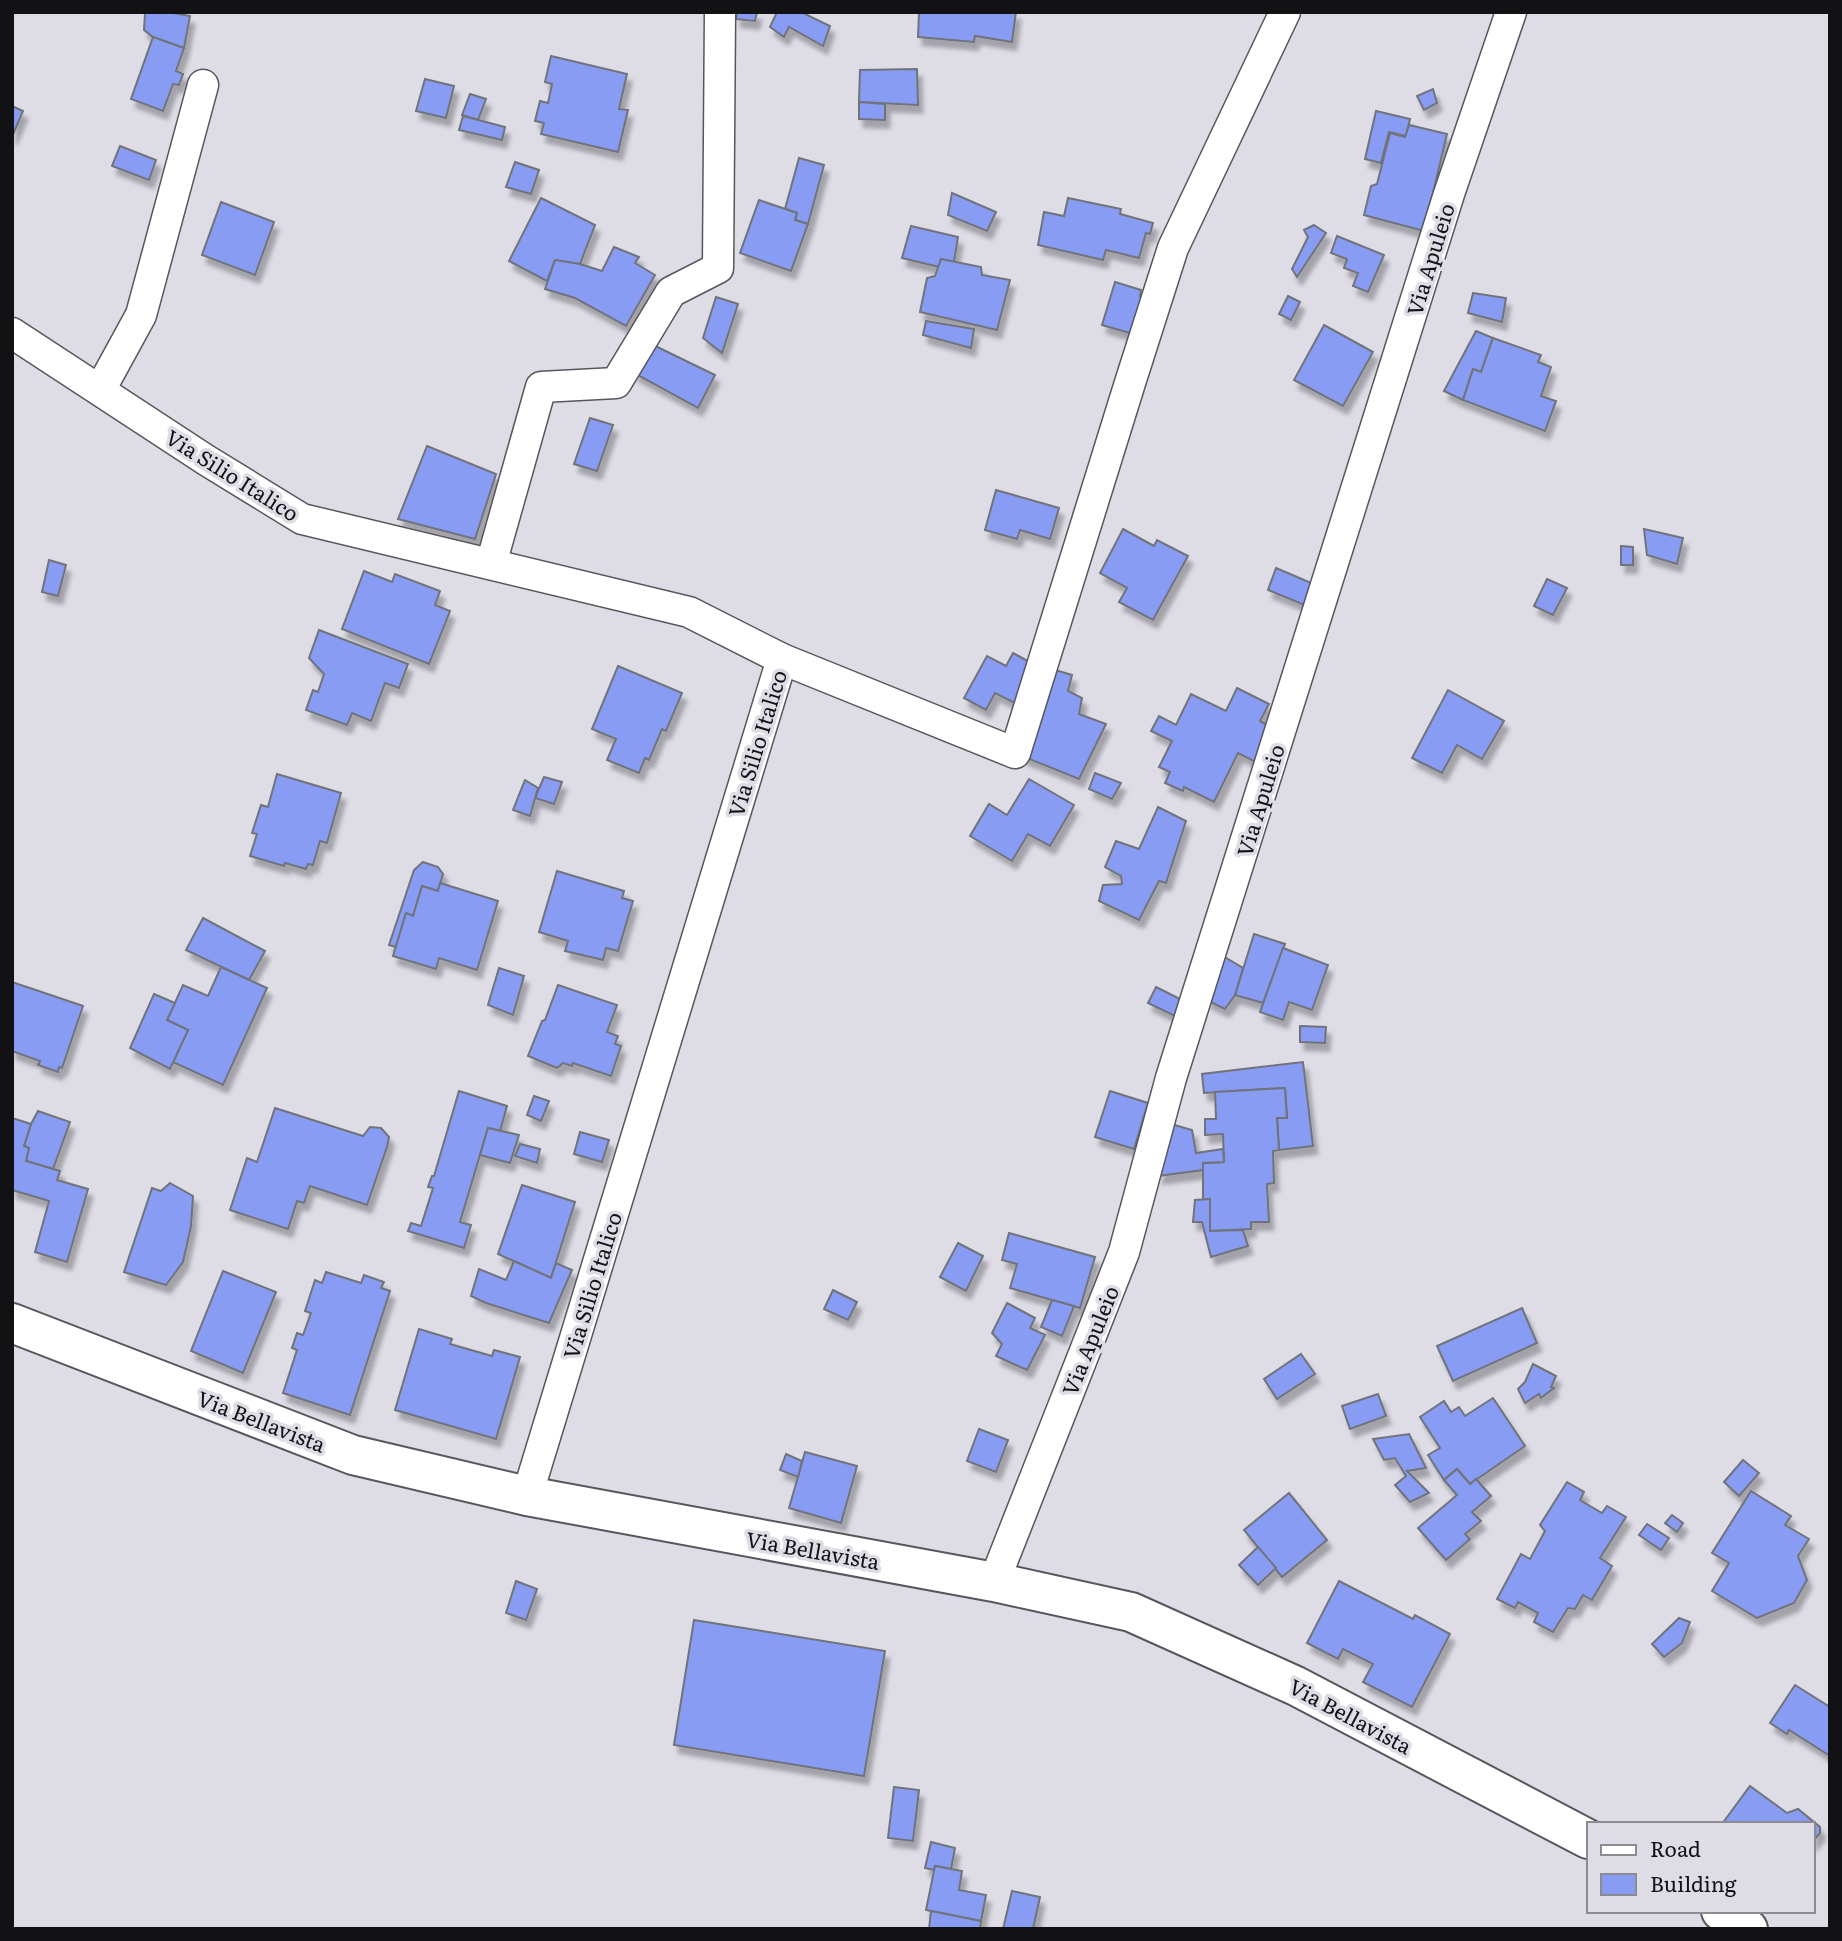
<svg xmlns="http://www.w3.org/2000/svg" width="1842" height="1941" viewBox="0 0 1842 1941" font-family="Literata,serif">
  <style>
    .building { fill: #879cf2; stroke: #71737b; stroke-width: 2; filter: url(#shadow) }
    .lines { fill: none; stroke-linecap: round; stroke-linejoin: round }
    .street-casing { stroke: #57565d; stroke-width: 33 }
    .secondary-casing { stroke: #57565d; stroke-width: 42 }
    .street { stroke: #fff; stroke-width: 30 }
    .secondary { stroke: #fff; stroke-width: 38 }
    .labels { text-anchor: middle; dominant-baseline: central; stroke-width: 7; stroke-linejoin: round; paint-order: stroke }
    .street-label { font-size: 21px; fill: #121114; stroke: #dedde6 }
  </style>
  <defs>
    <filter id="shadow"><feDropShadow dx="4.5" dy="8" stdDeviation="2" flood-color="#0004"/></filter>
  </defs>
  <rect width="100%" height="100%" fill="#dedde6"/>
  <!-- building -->
  <g class="building">
    <path d="M153,12h15l22,4 -6,32 -31,-11 -9,-7 1,-17z"/>
    <path d="M737,12h20l-2,9 -19,-2z"/>
    <path d="M777,12h24l29,14 -7,20 -34,-19 -5,10 -14,-10z"/>
    <path d="M919,12h97l-4,30 -37,-6 -1,6 -56,-5z"/>
    <path d="M153,37l31,11 -8,23 7,3 -4,11 -6,-1 -10,27 -32,-12z"/>
    <path d="M551,56l76,18 -8,35 9,1 -10,42 -77,-18 3,-11 -9,-2 5,-20 8,2 4,-19 -7,-2z"/>
    <path d="M917,69l1,36 -59,-3 1,-32z"/>
    <path d="M425,79l29,7 -8,32 -30,-7z"/>
    <path d="M1433,89l4,14 -13,7 -7,-14z"/>
    <path d="M470,94l16,5 -8,21 -16,-5z"/>
    <path d="M859,102l26,2v16l-26,-1z"/>
    <path d="M12,106l11,5 -11,26z"/>
    <path d="M1376,111l34,8 -4,17 -17,-4 -8,31 -16,-4z"/>
    <path d="M463,116l42,11 -3,13 -43,-10z"/>
    <path d="M1409,125l38,9 -23,97 -60,-16 7,-29 6,-2 13,-51 15,4z"/>
    <path d="M120,146l36,14 -7,20 -37,-14z"/>
    <path d="M799,158l25,7 -16,59 -13,-4 2,-7 -12,-4z"/>
    <path d="M515,162l24,8 -8,24 -25,-7z"/>
    <path d="M952,193l44,19 -9,19 -39,-16z"/>
    <path d="M541,198l54,27 -15,39 -25,-4 -8,21 -38,-20z"/>
    <path d="M1068,198l53,11 -1,5 33,9 -3,11 -4,-1 -7,25 -33,-8 -3,10 -65,-15 6,-33 20,4z"/>
    <path d="M759,200l38,13 -2,7 13,4 -17,47 -51,-18z"/>
    <path d="M221,202l53,20 -19,53 -53,-20z"/>
    <path d="M1314,225l12,8 -29,44 -5,-8 16,-32 -4,-7z"/>
    <path d="M911,226l47,11 -4,25 -13,-3 -2,8 -37,-9z"/>
    <path d="M1337,236l47,19 -16,37 -15,-6 5,-13 -14,-5 3,-9 -16,-6z"/>
    <path d="M614,247l25,10 -4,6 20,12 -29,51 -51,-28 -30,-9 10,-29 25,4 22,7z"/>
    <path d="M941,259l40,8 1,8 28,5 -13,50 -77,-18 7,-34 8,-2z"/>
    <path d="M1115,282l26,8 -1,6 6,1 -13,37 -31,-9z"/>
    <path d="M1473,293l33,5 -4,24 -34,-9z"/>
    <path d="M1288,296l12,6 -9,18 -12,-6z"/>
    <path d="M716,297l22,7 -16,49 -19,-15z"/>
    <path d="M926,321l48,8 -3,19 -48,-13z"/>
    <path d="M1324,325l49,27 -30,54 -49,-26z"/>
    <path d="M1476,331l17,7 -12,34 -8,-3 -10,31 -19,-9z"/>
    <path d="M1493,338l48,17 -3,7 13,5 -10,29 15,5 -11,30 -82,-31 10,-31 8,3z"/>
    <path d="M645,341l70,34 -17,33 -64,-35z"/>
    <path d="M590,418l23,7 -16,46 -23,-7z"/>
    <path d="M427,446l69,28 -21,65 -77,-20z"/>
    <path d="M996,490l63,18 -9,31 -30,-9 -3,9 -32,-9z"/>
    <path d="M1123,529l31,17 3,-6 31,16 -35,64 -34,-18 8,-14 -27,-15z"/>
    <path d="M1644,529l39,9 -6,26 -30,-9z"/>
    <path d="M1621,546l12,1v18h-12z"/>
    <path d="M49,560l17,5 -8,31 -16,-4z"/>
    <path d="M1276,568l40,17 -9,21 -39,-16z"/>
    <path d="M364,571l28,11 3,-8 45,17 -5,14 15,6 -21,53 -87,-35z"/>
    <path d="M1547,579l20,9 -14,27 -19,-9z"/>
    <path d="M319,630l89,34 -9,24 -14,-5 -14,38 -19,-8 -5,12 -41,-15 7,-20 5,2 6,-18 -15,-16z"/>
    <path d="M1013,653l22,12 -20,38 -20,-10 -9,17 -22,-12 23,-42 19,10z"/>
    <path d="M618,666l64,27 -16,38 -4,-2 -13,31 -4,-2 -6,15 -32,-13 9,-21 -24,-10z"/>
    <path d="M1052,669l20,6 -4,16 14,7 -3,16 27,10 -27,55 -57,-23z"/>
    <path d="M1237,688l32,16 -9,17 13,7 -9,38 -26,-13 -24,49 -30,-15 -1,4 -18,-8 5,-11 -11,-5 13,-26 -21,-10 8,-15 17,9 15,-31 35,17z"/>
    <path d="M1448,690l56,31 -22,38 -25,-14 -15,28 -30,-15z"/>
    <path d="M1095,773l26,10 -9,16 -23,-10z"/>
    <path d="M277,774l64,19 -14,50 -7,-2 -7,24 -5,-1 -2,5 -21,-6 -1,3 -34,-10 7,-22 -5,-1 9,-28 7,2z"/>
    <path d="M544,777l18,5 -8,22 -19,-6z"/>
    <path d="M1029,779l45,26 -24,41 -22,-12 -16,27 -42,-25 19,-32 18,11z"/>
    <path d="M525,780l13,8 -8,28 -17,-6z"/>
    <path d="M1158,807l28,14 -20,62 -7,-2 -20,39 -40,-19 4,-16 19,-1 -1,-8 -16,-9 11,-26 23,8z"/>
    <path d="M423,862l15,5 5,7 -5,17 -16,-5 -9,30 -7,-3 -10,34 -7,-2 25,-75z"/>
    <path d="M557,871l67,20 -2,7 11,3 -15,50 -12,-3 -3,12 -38,-9 3,-10 -29,-9z"/>
    <path d="M440,883l58,18 -21,69 -38,-12 -3,11 -43,-13 13,-43 7,3 9,-30 16,5z"/>
    <path d="M203,918l62,33 -16,29 -63,-30z"/>
    <path d="M1254,934l31,10 -22,59 -28,-8z"/>
    <path d="M1283,948l45,17 -16,45 -23,-8 -6,18 -23,-8z"/>
    <path d="M1223,956l20,12 -8,27 -10,14 -19,-9z"/>
    <path d="M221,967l46,21 -44,97 -50,-23 15,-32 -21,-10 16,-35 25,11z"/>
    <path d="M499,968l25,8 -11,39 -25,-10z"/>
    <path d="M12,982l71,24 -21,62 -3,-1 -1,5 -20,-7 2,-4 -28,-10z"/>
    <path d="M558,985l59,20 -10,27 11,4 -3,8 6,2 -10,30 -38,-13 -1,3 -9,-3 -6,5 -29,-12 14,-35 3,-1z"/>
    <path d="M1156,987l28,14 -7,16 -29,-14z"/>
    <path d="M154,994l21,9 -8,17 21,10 -18,39 -40,-21z"/>
    <path d="M1300,1026l26,1 -1,16 -25,-1z"/>
    <path d="M1303,1062l10,84 -34,4 -2,-32h10l-2,-30 -81,5 -2,-19z"/>
    <path d="M1285,1088l2,30h-10l2,32 -6,1 1,32 -7,1 2,38h-18v7l-41,2v-32l-7,1v-37l21,-1 -1,-28 -18,1v-16h11l-1,-27z"/>
    <path d="M459,1091l48,15 -7,25 -12,-3 -28,94 11,3 -7,23 -56,-17 3,-8 10,3 12,-38 -5,-1 4,-11h2z"/>
    <path d="M1110,1091l38,12 -14,46 -39,-12z"/>
    <path d="M534,1096l15,5 -8,20 -14,-6z"/>
    <path d="M275,1108l88,28 7,-9 11,1 8,9 -2,10 -20,58 -57,-19 -6,17 -7,-2 -9,28 -58,-19 17,-52 10,4z"/>
    <path d="M38,1111l32,11 -17,47 -27,-8 3,-13 -5,-2 7,-22z"/>
    <path d="M12,1118l19,6 -7,22 5,2 -3,13 34,10 -3,9 31,9 -21,73 -32,-10 14,-51 -37,-11z"/>
    <path d="M1171,1124l21,6 4,23 27,-4 1,13 -21,1v7l-45,6z"/>
    <path d="M488,1128l31,7 -9,28 -30,-8z"/>
    <path d="M580,1132l29,8 -7,22 -28,-8z"/>
    <path d="M520,1144l20,5 -3,14 -22,-7z"/>
    <path d="M170,1183l23,13 -2,30 -8,36 -17,23 -42,-13 28,-84 9,3z"/>
    <path d="M522,1185l53,17 -24,76 -53,-24z"/>
    <path d="M1210,1199v32l33,-1 5,16 -37,11 -9,-35h-9l2,-22z"/>
    <path d="M1009,1233l86,24 -15,51 -70,-20 7,-24 -15,-4z"/>
    <path d="M958,1243l25,13 -17,35 -26,-14z"/>
    <path d="M514,1261l37,17 5,-15 16,7 -23,53 -63,-20 -15,-7 8,-27 27,11z"/>
    <path d="M223,1271l53,21 -33,81 -52,-22z"/>
    <path d="M326,1272l35,11 3,-8 20,7 -3,6 9,3 -40,124 -67,-22 14,-43 -5,-2 5,-15 6,2 8,-22 -6,-2 10,-31 7,3z"/>
    <path d="M833,1290l24,12 -9,18 -24,-11z"/>
    <path d="M1052,1300l22,6 -12,30 -21,-9z"/>
    <path d="M1007,1303l28,15 -5,10 15,7 -18,35 -31,-14 6,-12 -10,-11z"/>
    <path d="M1522,1308l15,35 -84,38 -16,-35z"/>
    <path d="M419,1329l33,10 -2,5 42,12 2,-6 26,7 -24,82 -101,-29z"/>
    <path d="M1301,1354l14,20 -38,25 -13,-20z"/>
    <path d="M1533,1364l23,12 -5,11 3,1 -13,10 -2,-4 -14,9 -7,-14 7,-7z"/>
    <path d="M1378,1394l8,22 -36,13 -8,-23z"/>
    <path d="M1493,1398l32,48 -55,38 -13,-15 -13,11 -16,-25 12,-7 -20,-31 24,-16 7,11 8,-5 6,9z"/>
    <path d="M979,1429l29,11 -12,32 -29,-11z"/>
    <path d="M1409,1434l17,34 -19,3 22,22 -19,9 -15,-17 11,-9 -11,-18 -11,2 -11,-21z"/>
    <path d="M805,1452l52,14 -16,57 -52,-15z"/>
    <path d="M786,1454l16,7 -4,16 -18,-7z"/>
    <path d="M1743,1460l16,13 -20,23 -15,-14z"/>
    <path d="M1457,1469l13,15 6,-5 15,17 -19,16 9,9 -16,13 5,5 -24,21 -28,-32 39,-33 -13,-15z"/>
    <path d="M1567,1482l17,10 -4,8 22,13 5,-7 19,11 -26,41 12,8 -20,34 -9,-5 -8,14 -7,-1 -15,24 -19,-10 4,-9 -20,-11 -3,6 -18,-9 24,-45 9,5 15,-28 -5,-6z"/>
    <path d="M1751,1491l40,25 -6,9 24,14 -11,17 9,24 -13,23 -37,15 -45,-27 17,-28 -17,-10z"/>
    <path d="M1289,1493l38,47 -45,37 -38,-47z"/>
    <path d="M1672,1515l11,8 -6,9 -12,-9z"/>
    <path d="M1647,1524l22,14 -8,12 -22,-15z"/>
    <path d="M1258,1547l18,21 -18,17 -19,-20z"/>
    <path d="M516,1581l21,8 -11,31 -20,-7z"/>
    <path d="M1339,1581l74,38 2,-4 35,19 -38,73 -49,-25 10,-18 -30,-15 -5,10 -31,-16z"/>
    <path d="M1679,1618l11,4 -8,21 -18,14 -12,-13z"/>
    <path d="M694,1620l191,31 -21,125 -190,-31z"/>
    <path d="M1795,1685l35,22v49l-41,-26 -2,4 -17,-11z"/>
    <path d="M1750,1786l37,27 11,-4 22,18v6l-8,9v-18h-90z"/>
    <path d="M894,1787l25,3 -6,51 -25,-3z"/>
    <path d="M931,1842l24,6 -4,21 -16,-3 -1,4 -9,-2z"/>
    <path d="M935,1866l27,5 -3,19 27,5 -5,26 -55,-11z"/>
    <path d="M1012,1891l28,6 -7,32h-30z"/>
    <path d="M931,1911l50,10 -1,8h-51z"/>
  </g>
  <g class="lines">
    <!-- street casing -->
    <g class="street-casing">
      <g id="street">
        <path d="M12,333l194,127 96,59 387,93 93,47 -255,837"/>
        <path d="M100,390l41,-75 62,-230"/>
        <path d="M491,564l50,-177 75,-4 55,-91 47,-24 2,-256"/>
        <path d="M782,659l233,94 114,-367 44,-138 112,-236"/>
        <path d="M994,1582l130,-330 47,-174 278,-884 62,-182"/>
      </g>
    </g>
    <!-- secondary casing -->
    <g class="secondary-casing">
      <g id="secondary">
        <path d="M12,1323l341,132 174,41 467,86 137,30 165,74 292,153"/>
        <path d="M1721,1911l27,18"/>
      </g>
    </g>
    <!-- street -->
    <use href="#street" class="street"/>
    <!-- secondary -->
    <use href="#secondary" class="secondary"/>
  </g>
  <g class="labels">
    <!-- street labels -->
    <g class="street-label">
      <text transform="translate(1429 259) rotate(-73)">Via Apuleio</text>
      <text transform="translate(233 474) rotate(32)">Via Silio Italico</text>
      <text transform="translate(756 743) rotate(-73)">Via Silio Italico</text>
      <text transform="translate(1259 800) rotate(-73)">Via Apuleio</text>
      <text transform="translate(591 1285) rotate(-73)">Via Silio Italico</text>
      <text transform="translate(1089 1340) rotate(-68)">Via Apuleio</text>
      <text transform="translate(262 1420) rotate(21)">Via Bellavista</text>
      <text transform="translate(813 1549) rotate(10)">Via Bellavista</text>
      <text transform="translate(1351 1715) rotate(28)">Via Bellavista</text>
    </g>
  </g>
  <!-- border -->
  <rect width="1842" height="1941" fill="none" stroke="#121114" stroke-width="28"/>
  <!-- legend -->
  <rect x="1587" y="1822" width="228" height="91" fill="#dedde6" stroke="#8c8b92" stroke-width="2"/>
  <rect x="1601" y="1845" width="35" height="10" fill="#ffffff" stroke="#8c8b92" stroke-width="2"/>
  <text x="1650" y="1857" font-size="21" fill="#121114">Road</text>
  <rect x="1601" y="1874" width="35" height="21" fill="#879cf2" stroke="#8c8b92" stroke-width="2"/>
  <text x="1650" y="1892" font-size="21" fill="#121114">Building</text>
</svg>
